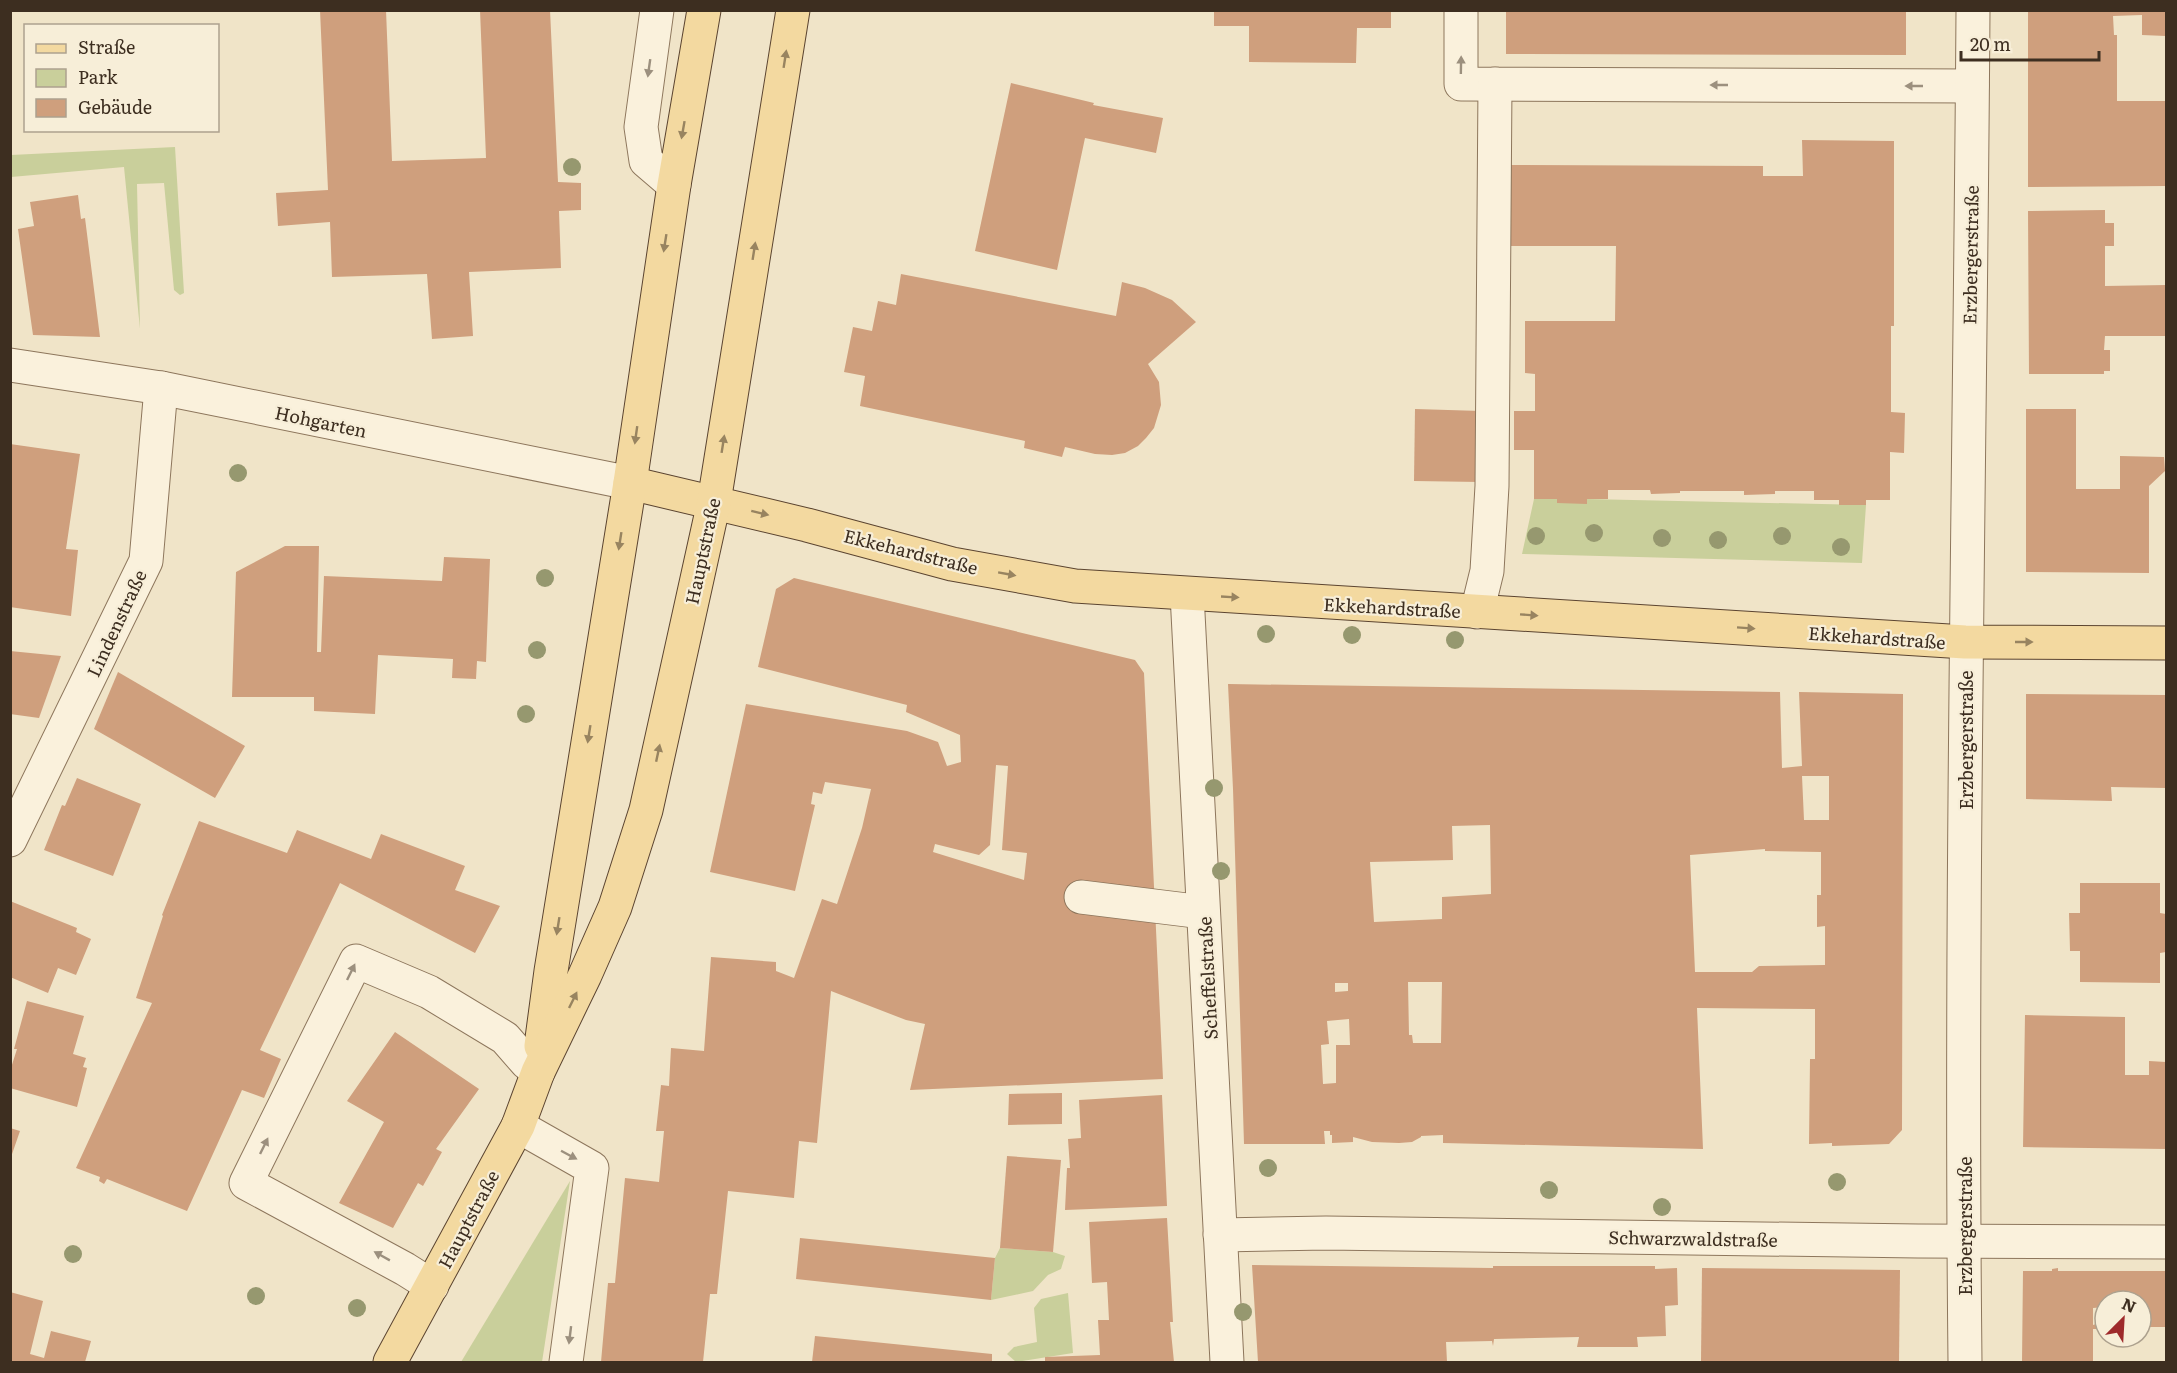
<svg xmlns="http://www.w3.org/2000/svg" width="2177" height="1373" viewBox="0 0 2177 1373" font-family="Literata,serif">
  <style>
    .green { fill: #c9cf9b }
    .building { fill: #cf9f7d; fill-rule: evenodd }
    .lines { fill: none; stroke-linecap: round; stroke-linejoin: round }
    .minor-casing { stroke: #8d765c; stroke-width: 35 }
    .major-casing { stroke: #5b4430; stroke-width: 35 }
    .minor { stroke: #faf1dc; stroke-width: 33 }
    .major { stroke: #f3d9a0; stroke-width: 33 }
    .tree { fill: #96986f }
    .oneway { fill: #988460 }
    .oneway2 { fill: #9c907e }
    .labels { text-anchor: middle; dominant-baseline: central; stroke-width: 4.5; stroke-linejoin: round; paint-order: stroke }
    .street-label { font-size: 18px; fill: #3d2e20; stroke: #f7eed8 }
  </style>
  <rect width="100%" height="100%" fill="#f0e4c8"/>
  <!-- green -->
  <g class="green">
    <path d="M175,147l9,146 -4,2 -6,-5 -10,-107 -27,1 3,145 -16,-162 -113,10v-22z"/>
    <path d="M1534,499h23v4h13l17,-4 279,6 -4,58 -340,-9z"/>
    <path d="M570,1181l-28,181h-81z"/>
    <path d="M1000,1248l53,4 12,4 -4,13 -13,6 -15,16 -42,9 4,-42z"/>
    <path d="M1068,1293l5,60 -57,9 -9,-8 7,-7 23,-5 -3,-34 7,-9z"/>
  </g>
  <!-- building -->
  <g class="building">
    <path d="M320,10h66l6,151 94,-3 -6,-148h70l8,172 23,1v27l-22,1 2,57 -92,4 4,64 -41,3 -5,-65 -95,3 -2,-55 -52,4 -2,-33 52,-3z"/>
    <path d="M1214,10h177v18h-34l-1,35 -107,-1v-36h-35z"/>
    <path d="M1506,10h400v45l-400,-1z"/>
    <path d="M2028,10h138v26l-24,-1v-20l-29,1 1,19h3v66h49v85l-138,1z"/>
    <path d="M1011,83l83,20 -1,2 70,13 -7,35 -71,-15 -28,132 -82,-19z"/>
    <path d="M1802,140l92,1v185h-3v86l14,1 -1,40 -14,-1v48h-24v5h-27v-5h-25v-9h-39v3l-31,1v-4h-64v2l-29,1 -1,-4h-42v9h-21v5l-30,-1v-4h-23v-49h-20v-39h21v-37l-10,-1v-52h90l1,-75h-111v-81l258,1v10h40z"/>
    <path d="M78,195l3,24 4,-1 15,119 -67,-2 -15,-106 16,-3 -4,-24z"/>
    <path d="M2105,210v13h9v23h-9v40l61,-1v51h-61l-1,14h6v21h-6v3h-75l-1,-163z"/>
    <path d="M901,274l215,42 6,-34 23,6 27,12 24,22 -48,42 11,18 2,23 -7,23 -8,10 -8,8 -13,7 -13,2 -17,-1 -30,-7 -3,10 -38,-9 1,-7 -165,-35 5,-30 -21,-4 9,-45 19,4 6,-30 18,4z"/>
    <path d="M1415,409l66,2 -1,71 -66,-1z"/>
    <path d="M2026,409h50v80h44v-33l44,1 1,14 -16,15v87l-123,-1z"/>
    <path d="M10,444l70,10 -14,95 12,1 -7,66 -61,-9z"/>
    <path d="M285,546h34l-2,106h4l3,-76 118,5 2,-24 46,2 -4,103 -9,-1 -1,18 -24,-1 1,-19 -75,-4 -3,59 -61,-3v-14h-82l4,-125z"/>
    <path d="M794,578l341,82 9,13 19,406 -253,11 15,-66 -19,-4 -75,-29 -14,152 -18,-2 -5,57 -66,-7 -11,103h-7l-7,68h-102l7,-79h7l10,-105 34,4 5,-51h-8l5,-46 8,1 2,-38 33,3 7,-94 65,5v9l18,7 28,-79 15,5 25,-76 9,-39 -46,-7 -3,12 -9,-2 -2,12 4,1 -20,86 -85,-19 36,-168 161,27 31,11 9,24 14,-4 -1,-27 -54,-23 1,-7 -149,-38 18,-78zM996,765l12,1 -6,84 25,3 -3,27 -91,-28 2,-8 44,11 11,-10z"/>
    <path d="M10,651l51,5 -22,62 -29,-4z"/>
    <path d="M118,672l127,74 -30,52 -121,-69z"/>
    <path d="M1228,684l552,8 2,76 20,-2 -3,-74 104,2 -1,436 -13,14 -57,2v-3l-23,1 1,-85h5v-50l-118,-1 6,141 -260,-6v-8l-22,1v1l-9,5 -13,1 -27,-1 -19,-5v5l-21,1v-8h-2v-4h-6l1,13h-81l-11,-355zM1802,776h27v44h-25zM1490,825l1,69 -49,3v22l-68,3 -4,-60 83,-2 -1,-34zM1765,849v2l56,1v43h-4v32l8,-1v39l-66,1 -7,6h-57l-5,-117zM1408,982h34l-1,61h-28l-1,-8h-3zM1335,983h13v8l-13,1zM1349,1019l1,26h-14v38l-13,1 -2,-39 8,-1 -2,-23z"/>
    <path d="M2026,694l140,1v93l-55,-1 1,14 -86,-2z"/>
    <path d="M77,778l64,26 -28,72 -69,-26 18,-45 3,1z"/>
    <path d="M199,821l88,32 10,-23 74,29 10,-25 84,32 -10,24 45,16 -25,47 -135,-70 -80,167 21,9 -17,39 -22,-8 -55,121 -80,-32 -3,5 -5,-3 1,-4 -24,-9 76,-165 -16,-5 27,-82 -1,-1z"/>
    <path d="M2080,883h80v30l6,1v38l-6,1v30l-80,-1v-31h-10l-1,-38h11z"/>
    <path d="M10,901l67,27 -1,4 15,7 -15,36 -18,-7 -10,25 -38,-16z"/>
    <path d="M27,1001l57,15 -11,38 13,4 -3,9 4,1 -10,39 -67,-19v-17l7,-22h-3z"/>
    <path d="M2025,1015l100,2v58h24v-14l17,1v87l-143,-2z"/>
    <path d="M395,1032l84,57 -43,60 6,3 -19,34 -5,-3 -25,45 -54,-25 45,-81 -37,-21z"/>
    <path d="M1062,1093v31l-54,1 1,-31z"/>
    <path d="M1162,1095l5,111 -102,4 2,-42h3l-2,-29 13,-1 -2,-38z"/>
    <path d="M10,1128l10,3 -9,26h-1z"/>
    <path d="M1007,1156l54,4 -8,92 -53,-4z"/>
    <path d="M1167,1218l6,104h-3l4,40h-129v-5l55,-2 -2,-35h11l-2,-38 -15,1 -3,-61z"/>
    <path d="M800,1238l195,20 -4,42 -195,-21z"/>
    <path d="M1252,1265l241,3v-2h162v3l22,-1 1,37 -13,1 1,30 -29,1 1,10h-61l2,-10 -85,2 -1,7 -1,-5 -46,1 1,20h-189z"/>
    <path d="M1702,1268l198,2 -1,92 -198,-1z"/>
    <path d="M2058,1268v3h108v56h-25v-26h-36v6l-12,1v17l3,-1 1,5h-4v33h-71l1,-91h29v-2z"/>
    <path d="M10,1292l33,9 -13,53 14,4 7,-27 40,10 -6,21h-75z"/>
    <path d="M815,1336l177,18v8h-180z"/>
  </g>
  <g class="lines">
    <!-- minor casing -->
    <g class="minor-casing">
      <g id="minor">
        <path d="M657,10l-16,117 5,34 28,24"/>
        <path d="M1461,10v74l511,2"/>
        <path d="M10,365l151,23 469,95"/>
        <path d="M1187,594l40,768"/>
        <path d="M1477,612l10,-41 5,-85 3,-402"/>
        <path d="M10,840l136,-279 15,-173"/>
        <path d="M1081,897l122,15"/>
        <path d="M518,1126l74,42 -26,194"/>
        <path d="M1220,1235l106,-2 592,8 248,1"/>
        <path d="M432,1286l-27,-17 -159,-86 110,-222 73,31 76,46 21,24 12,10"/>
        <path d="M1965,1362c-5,-450 5,-901 8,-1352"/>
      </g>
    </g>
    <!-- major casing -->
    <g class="major-casing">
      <g id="major">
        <path d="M630,483l177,42 145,39 123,22 890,56 201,1"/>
        <path d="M541,1046l10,-75 79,-488 44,-298 30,-175"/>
        <path d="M390,1362l128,-236 20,-54 47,-97 30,-68 31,-97 68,-308 79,-492"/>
      </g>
    </g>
    <!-- minor -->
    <use href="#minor" class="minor"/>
    <!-- major -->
    <use href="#major" class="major"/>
  </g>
  <!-- trees -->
  <g class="tree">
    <circle cx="572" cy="167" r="9"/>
    <circle cx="238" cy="473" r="9"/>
    <circle cx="1594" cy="533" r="9"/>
    <circle cx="1536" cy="536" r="9"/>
    <circle cx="1782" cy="536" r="9"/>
    <circle cx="1662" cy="538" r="9"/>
    <circle cx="1718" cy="540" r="9"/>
    <circle cx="1841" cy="547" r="9"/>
    <circle cx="545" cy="578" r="9"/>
    <circle cx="1266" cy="634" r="9"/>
    <circle cx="1352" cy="635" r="9"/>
    <circle cx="1455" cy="640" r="9"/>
    <circle cx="537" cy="650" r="9"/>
    <circle cx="526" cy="714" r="9"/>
    <circle cx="1214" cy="788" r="9"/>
    <circle cx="1221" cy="871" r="9"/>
    <circle cx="1268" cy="1168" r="9"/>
    <circle cx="1837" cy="1182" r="9"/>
    <circle cx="1549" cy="1190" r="9"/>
    <circle cx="1662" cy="1207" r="9"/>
    <circle cx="73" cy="1254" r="9"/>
    <circle cx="256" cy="1296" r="9"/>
    <circle cx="357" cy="1308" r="9"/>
    <circle cx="1243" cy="1312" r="9"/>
  </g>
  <!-- one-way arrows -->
  <defs><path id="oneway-solid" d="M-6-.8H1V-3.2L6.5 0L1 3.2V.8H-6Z" transform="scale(1.5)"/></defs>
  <g class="oneway">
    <use href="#oneway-solid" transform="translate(785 59) rotate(-81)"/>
    <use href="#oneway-solid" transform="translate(683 130) rotate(100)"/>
    <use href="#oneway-solid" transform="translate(665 243) rotate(99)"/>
    <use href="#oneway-solid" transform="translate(754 251) rotate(-81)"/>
    <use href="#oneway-solid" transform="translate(636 435) rotate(98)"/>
    <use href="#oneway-solid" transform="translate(723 444) rotate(-81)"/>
    <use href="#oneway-solid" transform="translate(760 513) rotate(14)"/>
    <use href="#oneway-solid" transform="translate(620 541) rotate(99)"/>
    <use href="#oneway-solid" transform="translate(1007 574) rotate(10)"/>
    <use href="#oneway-solid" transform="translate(1230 597) rotate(3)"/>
    <use href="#oneway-solid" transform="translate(1529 615) rotate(4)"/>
    <use href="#oneway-solid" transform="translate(1746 628) rotate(4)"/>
    <use href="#oneway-solid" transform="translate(2024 642)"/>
    <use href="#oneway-solid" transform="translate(589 734) rotate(99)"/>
    <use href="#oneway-solid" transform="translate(658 753) rotate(-78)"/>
    <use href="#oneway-solid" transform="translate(558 926) rotate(99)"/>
    <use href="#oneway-solid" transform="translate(573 1000) rotate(-64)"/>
  </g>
  <g class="oneway2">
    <use href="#oneway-solid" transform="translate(1461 65) rotate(-89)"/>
    <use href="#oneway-solid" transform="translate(649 68) rotate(98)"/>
    <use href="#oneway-solid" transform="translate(1719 85) rotate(-180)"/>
    <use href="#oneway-solid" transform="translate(1914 86) rotate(-180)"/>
    <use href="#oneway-solid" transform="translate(351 972) rotate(-64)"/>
    <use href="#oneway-solid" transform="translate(264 1146) rotate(-64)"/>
    <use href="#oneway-solid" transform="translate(569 1155) rotate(28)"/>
    <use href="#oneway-solid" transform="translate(382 1256) rotate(-151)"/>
    <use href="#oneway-solid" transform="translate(570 1335) rotate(97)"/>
  </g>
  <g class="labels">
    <!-- street labels -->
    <g class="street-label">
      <text transform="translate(1970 255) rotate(-89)">Erzbergerstraße</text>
      <text transform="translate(321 421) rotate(12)">Hohgarten</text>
      <text transform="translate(702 551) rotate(-78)">Hauptstraße</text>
      <text transform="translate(911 551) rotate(14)">Ekkehardstraße</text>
      <text transform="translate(1392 607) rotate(3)">Ekkehardstraße</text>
      <text transform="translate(116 623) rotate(-65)">Lindenstraße</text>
      <text transform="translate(1877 637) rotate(4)">Ekkehardstraße</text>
      <text transform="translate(1965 740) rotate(-90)">Erzbergerstraße</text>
      <text transform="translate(1207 978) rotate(-93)">Scheffelstraße</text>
      <text transform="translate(468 1219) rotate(-62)">Hauptstraße</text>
      <text transform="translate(1964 1226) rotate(-90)">Erzbergerstraße</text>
      <text transform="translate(1693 1238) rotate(1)">Schwarzwaldstraße</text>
    </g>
  </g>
  <!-- border -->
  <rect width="2177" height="1373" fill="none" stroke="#3d2e20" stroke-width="24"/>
  <!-- legend -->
  <rect x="24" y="24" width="195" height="108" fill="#f7eed8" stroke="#ada18e" stroke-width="1.5"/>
  <rect x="36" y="44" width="30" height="9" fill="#f3d9a0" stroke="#ada18e" stroke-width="1.5"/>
  <text x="78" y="54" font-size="18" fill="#3d2e20">Straße</text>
  <rect x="36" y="69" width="30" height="18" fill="#c9cf9b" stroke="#ada18e" stroke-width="1.5"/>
  <text x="78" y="84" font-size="18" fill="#3d2e20">Park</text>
  <rect x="36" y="99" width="30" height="18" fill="#cf9f7d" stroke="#ada18e" stroke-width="1.5"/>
  <text x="78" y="114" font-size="18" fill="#3d2e20">Gebäude</text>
  <!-- north arrow -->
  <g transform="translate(2123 1319) rotate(24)"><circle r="28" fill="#f7eed8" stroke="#ada18e" stroke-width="1.5"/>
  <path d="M0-4.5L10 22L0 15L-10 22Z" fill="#9e2a2b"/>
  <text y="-9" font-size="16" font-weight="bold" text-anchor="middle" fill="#3d2e20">N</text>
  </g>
  <!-- scale -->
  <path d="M1961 51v9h138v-9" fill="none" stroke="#3d2e20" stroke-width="3"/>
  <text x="1970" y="51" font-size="18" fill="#3d2e20" stroke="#f7eed8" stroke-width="4.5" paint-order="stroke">20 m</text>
</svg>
